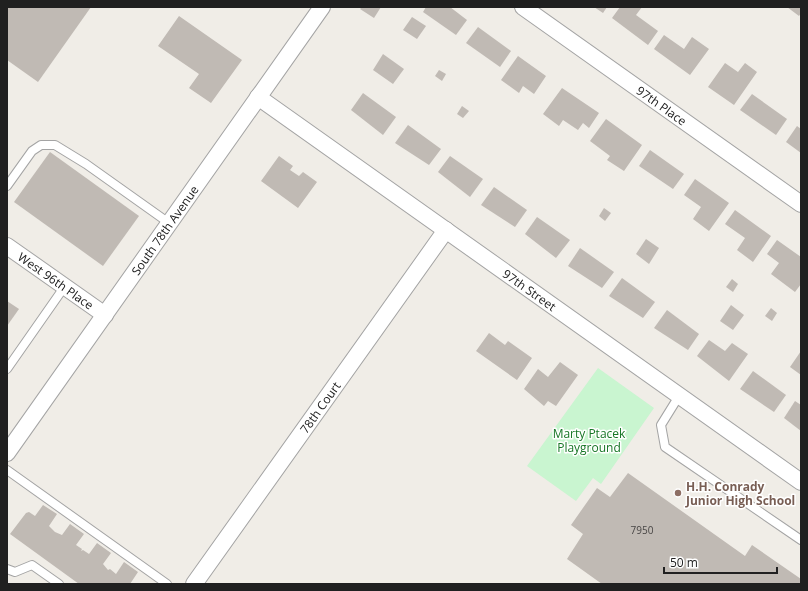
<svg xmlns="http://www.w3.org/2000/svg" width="808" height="591" viewBox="0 0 808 591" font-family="'Open Sans',sans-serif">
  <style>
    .park { fill: #c9f5d0 }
    .building { fill: #c0bab4 }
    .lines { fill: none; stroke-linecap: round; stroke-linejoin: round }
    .lane-casing { stroke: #a4a4a4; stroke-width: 10 }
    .street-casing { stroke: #a4a4a4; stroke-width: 18 }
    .lane { stroke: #fff; stroke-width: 8 }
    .street { stroke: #fff; stroke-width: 16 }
    .education-dot { fill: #8d6e63; stroke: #fff; stroke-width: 1.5 }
    .labels { text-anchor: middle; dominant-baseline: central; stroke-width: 3; stroke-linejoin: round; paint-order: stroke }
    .number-label { font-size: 10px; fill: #484645 }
    .street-label { font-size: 12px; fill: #202020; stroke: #fff }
    .park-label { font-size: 12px; fill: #167625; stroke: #fff }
    .education-label { font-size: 12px; font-weight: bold; fill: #785e54; stroke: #fff; text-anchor: start }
  </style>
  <rect width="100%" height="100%" fill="#f0ede7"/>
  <!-- park -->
  <path class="park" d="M598,368l56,40 -53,76 -8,-6 -17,23 -49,-35z"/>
  <!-- building -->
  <g class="building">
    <path d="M7,7h84l-53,75 -31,-22z"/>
    <path d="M362,7h19l-7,11 -14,-9z"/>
    <path d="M426,7h24l17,13 -11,15 -33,-23z"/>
    <path d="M594,7h13l-4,6z"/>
    <path d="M620,7h22l-6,8 22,16 -10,14 -36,-27z"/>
    <path d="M787,7h14v6l-2,3z"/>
    <path d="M179,16l63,44 -31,43 -22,-15 10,-14 -41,-28z"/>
    <path d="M412,17l14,9 -9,13 -14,-9z"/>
    <path d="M478,27l33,24 -11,16 -34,-24z"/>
    <path d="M664,35l20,14 8,-12 17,12 -19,26 -36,-26z"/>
    <path d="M383,54l21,15 -11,15 -20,-14z"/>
    <path d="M518,56l28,20 -12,18 -11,-8 -4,7 -18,-13z"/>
    <path d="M725,63l13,9 7,-9 12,9 -23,33 -26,-18z"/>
    <path d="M439,70l7,4 -4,7 -7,-5z"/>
    <path d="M562,88l37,25 -10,15 -6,-5 -5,7 -15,-10 -4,6 -16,-12z"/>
    <path d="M363,93l33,24 -13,18 -32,-25z"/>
    <path d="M752,94l35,25 -11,16 -36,-25z"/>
    <path d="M462,106l7,5 -6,7 -6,-4z"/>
    <path d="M606,119l36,26 -18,26 -17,-11 3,-4 -20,-15z"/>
    <path d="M408,125l33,24 -12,16 -34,-22z"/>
    <path d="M797,126l4,3v24l-15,-11z"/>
    <path d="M650,150l34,24 -11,15 -34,-23z"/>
    <path d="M50,152l89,64 -36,50 -89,-64z"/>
    <path d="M279,156l14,10 -3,4 9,6 4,-4 14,10 -19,26 -37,-27z"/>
    <path d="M450,156l33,23 -13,18 -32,-25z"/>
    <path d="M695,179l34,24 -20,28 -16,-12 8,-12 -17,-12z"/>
    <path d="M494,187l33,23 -12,17 -34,-22z"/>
    <path d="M604,208l7,5 -6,8 -6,-5z"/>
    <path d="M735,210l36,26 -18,26 -16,-12 8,-12 -20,-14z"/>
    <path d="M537,217l33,23 -14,18 -31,-24z"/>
    <path d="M646,239l13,9 -10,16 -13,-10z"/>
    <path d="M777,240l24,17v27l-6,8 -24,-18 8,-11 -12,-9z"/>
    <path d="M580,248l34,24 -12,16 -34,-22z"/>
    <path d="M622,278l33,24 -12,16 -34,-22z"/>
    <path d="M732,279l6,5 -5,8 -7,-5z"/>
    <path d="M7,301l12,8 -12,17z"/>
    <path d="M731,305l13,10 -11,15 -13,-9z"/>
    <path d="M771,308l6,5 -5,8 -7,-5z"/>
    <path d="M667,310l32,24 -11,16 -34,-22z"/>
    <path d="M489,333l16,12 3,-4 24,17 -15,22 -41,-29z"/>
    <path d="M709,340l16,11 7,-8 16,11 -19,27 -32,-25z"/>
    <path d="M801,351v24l-11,-8z"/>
    <path d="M560,362l18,13 -22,31 -8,-5 -4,5 -20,-17 14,-20 10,8z"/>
    <path d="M753,371l33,24 -12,17 -34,-23z"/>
    <path d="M795,401l6,4v26l-17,-13z"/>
    <path d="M628,473l117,83 7,-11 49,34v5h-199l-35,-25 16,-25 -12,-9 26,-37 13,9z"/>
    <path d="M43,505l14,9 -8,12 6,6 7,3 8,-11 14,10 -8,11 6,4 -1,2 2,-1 6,4 8,-11 14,10 -8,11 5,6 2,-1 6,5 8,-12 14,10 -8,12h-51l-69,-50 16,-21 3,-1 6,4z"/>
  </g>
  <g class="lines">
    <!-- lane casing -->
    <g class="lane-casing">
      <g id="lane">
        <path d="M7,186l25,-35 9,-6h14l31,19 83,59"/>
        <path d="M7,369l58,-83"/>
        <path d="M679,396l-18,29 4,22 136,93"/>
        <path d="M7,470l160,114"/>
        <path d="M7,569l8,3 17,-7 27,19"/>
      </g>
    </g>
    <!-- street casing -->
    <g class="street-casing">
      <g id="street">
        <path id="s1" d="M523,7l278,197"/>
        <path id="s2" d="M258,97l543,385"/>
        <path id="s3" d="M7,246l98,69"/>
        <path id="s4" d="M7,453l315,-446"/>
        <path id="s5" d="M194,584l252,-354"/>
      </g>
    </g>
    <!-- lane -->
    <use href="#lane" class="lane"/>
    <!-- street -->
    <use href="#street" class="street"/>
  </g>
  <!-- markers -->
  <circle class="education-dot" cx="678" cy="493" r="4"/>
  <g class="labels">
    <!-- number labels -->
    <g class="number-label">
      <text x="642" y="530">7950</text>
    </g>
    <!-- street labels -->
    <g class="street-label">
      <text stroke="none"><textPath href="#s1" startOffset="170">97th Place</textPath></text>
      <text stroke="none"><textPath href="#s4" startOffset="273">South 78th Avenue</textPath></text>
      <text stroke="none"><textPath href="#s3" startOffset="60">West 96th Place</textPath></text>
      <text stroke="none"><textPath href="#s2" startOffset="333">97th Street</textPath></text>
      <text stroke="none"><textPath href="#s5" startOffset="217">78th Court</textPath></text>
    </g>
    <!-- park labels -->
    <g class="park-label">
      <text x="589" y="433">Marty Ptacek<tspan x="589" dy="14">Playground</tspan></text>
    </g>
    <!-- education labels -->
    <g class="education-label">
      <text x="686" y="486">H.H. Conrady<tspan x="686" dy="14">Junior High School</tspan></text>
    </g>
  </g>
  <!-- border -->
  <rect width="808" height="591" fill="none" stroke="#202020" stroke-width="16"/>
  <!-- scale -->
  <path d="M664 567v6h113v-6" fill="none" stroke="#202020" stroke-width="2"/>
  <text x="670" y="567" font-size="12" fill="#202020" stroke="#ffffff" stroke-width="3" paint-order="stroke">50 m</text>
</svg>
